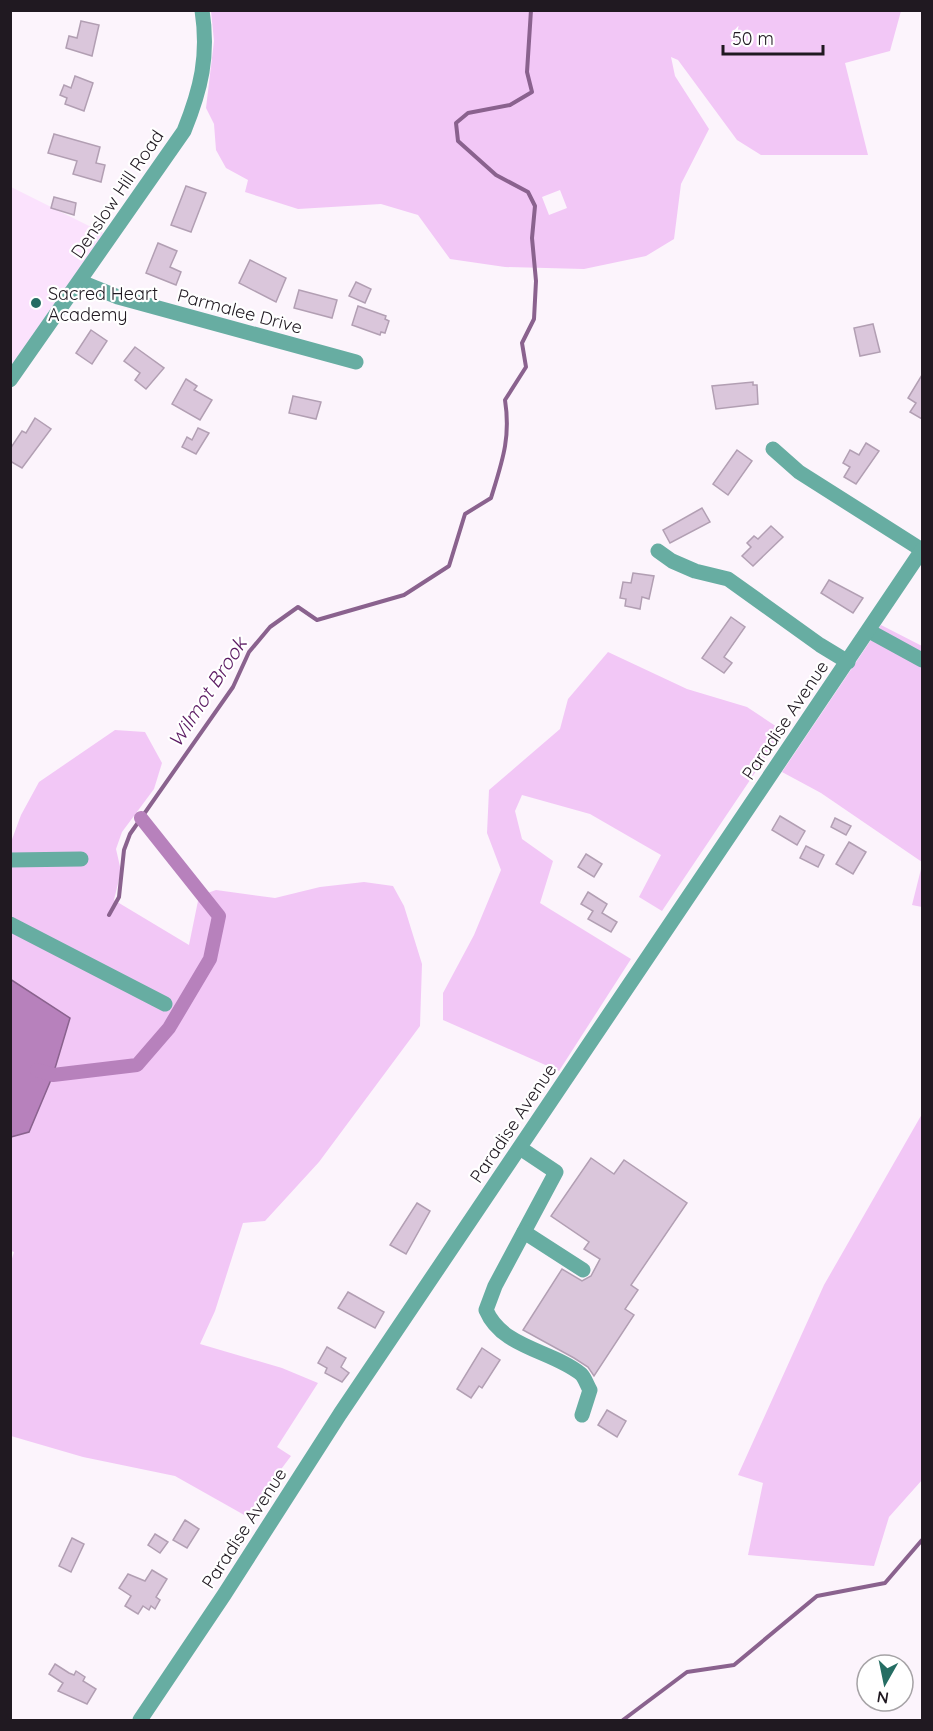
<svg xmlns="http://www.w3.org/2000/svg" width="933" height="1731" viewBox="0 0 933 1731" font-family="Quicksand,sans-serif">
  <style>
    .built { fill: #fbe2fd }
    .green { fill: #f2c7f6; fill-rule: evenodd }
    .water { fill: #b781bc; stroke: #8a628e; stroke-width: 1.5 }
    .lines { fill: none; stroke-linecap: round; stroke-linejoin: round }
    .stream { stroke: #8a628e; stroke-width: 4 }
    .canal { stroke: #b781bc; stroke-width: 14 }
    .building { fill: #dac6db; stroke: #b29fb3; stroke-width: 1.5 }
    .minor { stroke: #67ada2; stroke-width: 15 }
    .poi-dot { fill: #256d63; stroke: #fff; stroke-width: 2 }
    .labels { text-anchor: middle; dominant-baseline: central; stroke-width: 4.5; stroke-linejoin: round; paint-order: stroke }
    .street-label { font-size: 18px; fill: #201921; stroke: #fff }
    .poi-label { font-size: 18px; fill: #201921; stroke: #fff; text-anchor: start }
    .water-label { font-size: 20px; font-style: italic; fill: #5a1861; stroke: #fff }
  </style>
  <rect width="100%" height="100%" fill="#fcf4fc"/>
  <!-- built -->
  <path class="built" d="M11,187l100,50 -100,132z"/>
  <!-- green -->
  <g class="green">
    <path d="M211,11v-1l690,1 -11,40 -45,12 23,92h-107l-24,-15 -59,-80 -7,-3 4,19 34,53 -28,55 -7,55 -28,17 -62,13 -79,-2 -55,-8 -32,-44 -37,-11 -83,5 -53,-17 3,-12 -22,-12 -10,-18 -2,-26 -8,-16 8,-67zM560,190l7,18 -18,7 -7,-18z"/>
    <path d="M881,625l41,21v216l-101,-69 -39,-21z"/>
    <path d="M608,652l79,37 60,18 36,24 -121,180 -23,-14 22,-42 -71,-41 -68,-19 -7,16 7,28 31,22 -13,42 91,56 -72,112 -116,-51v-27l31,-58 27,-65 -14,-37 2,-43 71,-61 8,-30z"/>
    <path d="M115,730l30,2 17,31 -8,26 -32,43 -6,17 5,22 -7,29 75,45 10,-49 17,-6 59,8 45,-11 44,-5 29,4 11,20 18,58 -2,62 -101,136 -54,59 -22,2 -28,88 -15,33 82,24 36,15 -41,64 14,9 -45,60 -71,-40 -92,-19 -72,-21 -1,-171 4,-13 -3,-1v-114l18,-5 41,-114 -59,-39v-137l10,-27 18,-33z"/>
    <path d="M922,865v42l-10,-2z"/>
    <path d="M922,1114v366l-33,37 -15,49 -126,-11 15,-72 -25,-8 86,-190z"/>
  </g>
  <!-- water -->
  <path class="water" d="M10,979l60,39 -17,57 -24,57 -18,5z"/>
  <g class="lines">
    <!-- stream -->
    <g class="stream">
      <path d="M109,915l10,-18 5,-47 6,-16 103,-147 16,-35 21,-25 28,-20 19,13 87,-25 45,-29 16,-52 26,-16c11,-36 20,-60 14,-98l21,-33 -4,-24 12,-24 2,-38 -4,-43 3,-32 -7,-14 -32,-17 -38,-34 -2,-18 12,-10 42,-8 22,-13 -5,-20 4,-62"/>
      <path d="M623,1720l64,-48 47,-7 83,-69 68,-13 37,-43"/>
    </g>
    <!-- canal -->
    <path class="canal" d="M37,1070l16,5 84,-10 32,-37 41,-69 9,-43 -78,-98"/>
  </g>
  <!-- building -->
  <g class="building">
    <path d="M81,21l18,4 -7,31 -26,-8 3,-12 8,2z"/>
    <path d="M75,76l18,7 -9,28 -19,-7 2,-6 -7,-3 4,-10 7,3z"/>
    <path d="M54,134l46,13 -4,16 9,2 -4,17 -28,-8 4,-13 -29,-8z"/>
    <path d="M186,186l20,7 -15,39 -20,-7z"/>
    <path d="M54,197l22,6 -2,12 -23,-7z"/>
    <path d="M158,243l19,8 -7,16 11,5 -5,13 -30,-12z"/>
    <path d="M250,260l36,18 -10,24 -37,-19z"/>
    <path d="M356,282l15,7 -6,14 -16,-7z"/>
    <path d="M299,290l38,10 -5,18 -38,-10z"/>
    <path d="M358,306l28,10 -1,3 4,2 -4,12 -4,-1 -1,3 -28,-10z"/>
    <path d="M873,324l7,28 -20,4 -6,-28z"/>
    <path d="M91,330l16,11 -15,23 -16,-11z"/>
    <path d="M135,347l29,21 -18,21 -11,-9 5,-7 -16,-12z"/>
    <path d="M922,375v44l-12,-7 6,-9 -8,-5z"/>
    <path d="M186,379l11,7 -3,4 18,10 -12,20 -28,-16z"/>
    <path d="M753,382v3h4l1,19 -42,5 -4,-23z"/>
    <path d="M293,396l28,6 -5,17 -27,-6z"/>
    <path d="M35,418l16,11 -29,39 -12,-7v-12l12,-18 4,2z"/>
    <path d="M198,428l11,5 -13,21 -14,-7 5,-10 5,3z"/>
    <path d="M866,443l13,8 -23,33 -12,-7 6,-10 -7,-4 7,-13 9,5z"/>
    <path d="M737,450l15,11 -24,34 -15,-11z"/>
    <path d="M702,508l8,14 -40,21 -7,-13z"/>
    <path d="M771,526l12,11 -30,29 -11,-10 9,-9 -4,-4 7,-7 4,3z"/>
    <path d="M633,573l21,3 -5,23 -7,-2 -2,12 -15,-3 1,-7 -6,-1 3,-16 8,1z"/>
    <path d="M829,580l34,18 -10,15 -32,-20z"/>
    <path d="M731,617l14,10 -21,30 8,6 -8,10 -22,-15z"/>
    <path d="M780,816l25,15 -8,14 -25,-15z"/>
    <path d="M835,818l16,8 -5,9 -15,-8z"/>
    <path d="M849,842l17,10 -13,22 -17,-10z"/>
    <path d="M806,846l18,9 -6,12 -18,-9z"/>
    <path d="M586,854l16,10 -8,13 -16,-10z"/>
    <path d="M588,892l19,12 -5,9 15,9 -6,10 -23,-13 5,-8 -12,-7z"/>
    <path d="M591,1158l23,16 10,-14 63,43 -56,82 7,5 -13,19 9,6 -40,61 -6,-9 -14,-9 -51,-28 39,-61 20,12 9,-5 9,-17 -16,-10 5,-7 -38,-26z"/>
    <path d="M417,1203l13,8 -24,43 -16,-9z"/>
    <path d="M348,1292l36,20 -9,16 -37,-20z"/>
    <path d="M327,1347l19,11 -5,9 8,6 -7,9 -17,-9 2,-5 -9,-5z"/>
    <path d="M482,1348l18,12 -18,28 -3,-2 -8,12 -14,-9z"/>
    <path d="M607,1410l19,11 -9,16 -19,-12z"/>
    <path d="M185,1520l14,9 -12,19 -14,-8z"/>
    <path d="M155,1534l13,8 -8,11 -12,-8z"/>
    <path d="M72,1538l12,6 -13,28 -12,-6z"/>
    <path d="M152,1570l15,9 -11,18 4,3 -5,9 -4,-3 -2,4 -6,-4 -5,8 -13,-8 6,-10 -12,-8 9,-14 17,7z"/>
    <path d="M55,1664l14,9 5,2 2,-4 9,6 -2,4 13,8 -9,15 -29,-13 5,-8 -14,-9z"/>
  </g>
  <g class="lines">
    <!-- minor -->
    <g class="minor">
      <path d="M81,282l37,15 238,65"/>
      <path d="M10,380l174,-249c17,-42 25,-75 18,-121"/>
      <path d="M773,449l26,23 123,78"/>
      <path d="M658,551l14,10 23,10 33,8 92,66 28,17"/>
      <path d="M869,631l53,29"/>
      <path d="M10,860l71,-1"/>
      <path d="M10,924l155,80"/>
      <path d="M520,1148l36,24 -61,114 -9,24c16,38 65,40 95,64 4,4 6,11 9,16l-8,25"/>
      <path d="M524,1232l59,38"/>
      <path d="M140,1720l84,-125 116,-181 582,-864"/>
    </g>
  </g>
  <!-- markers -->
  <circle class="poi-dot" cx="36" cy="303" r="6"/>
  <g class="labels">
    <!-- street labels -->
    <g class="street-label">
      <text transform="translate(117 194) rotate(-56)">Denslow Hill Road</text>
      <text transform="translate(240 311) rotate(15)">Parmalee Drive</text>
      <text transform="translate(785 720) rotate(-56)">Paradise Avenue</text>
      <text transform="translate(513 1123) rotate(-56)">Paradise Avenue</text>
      <text transform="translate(244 1528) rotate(-57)">Paradise Avenue</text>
    </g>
    <!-- poi labels -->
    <g class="poi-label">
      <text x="48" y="293">Sacred Heart<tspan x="48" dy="21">Academy</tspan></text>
    </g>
    <!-- water labels -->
    <g class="water-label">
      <text transform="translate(207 692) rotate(-57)">Wilmot Brook</text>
    </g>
  </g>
  <!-- border -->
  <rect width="933" height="1731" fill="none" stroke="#201921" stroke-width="24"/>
  <!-- north arrow -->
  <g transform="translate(885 1683) rotate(189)"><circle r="28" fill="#ffffff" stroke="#a6a3a6" stroke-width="1.5"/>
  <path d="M0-4.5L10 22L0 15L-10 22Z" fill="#256d63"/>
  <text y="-9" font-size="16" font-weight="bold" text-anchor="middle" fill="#201921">N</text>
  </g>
  <!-- scale -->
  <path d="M723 45v9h100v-9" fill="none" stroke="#201921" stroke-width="3"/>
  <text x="732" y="45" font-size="18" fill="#201921" stroke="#ffffff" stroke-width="4.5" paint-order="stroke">50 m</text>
</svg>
